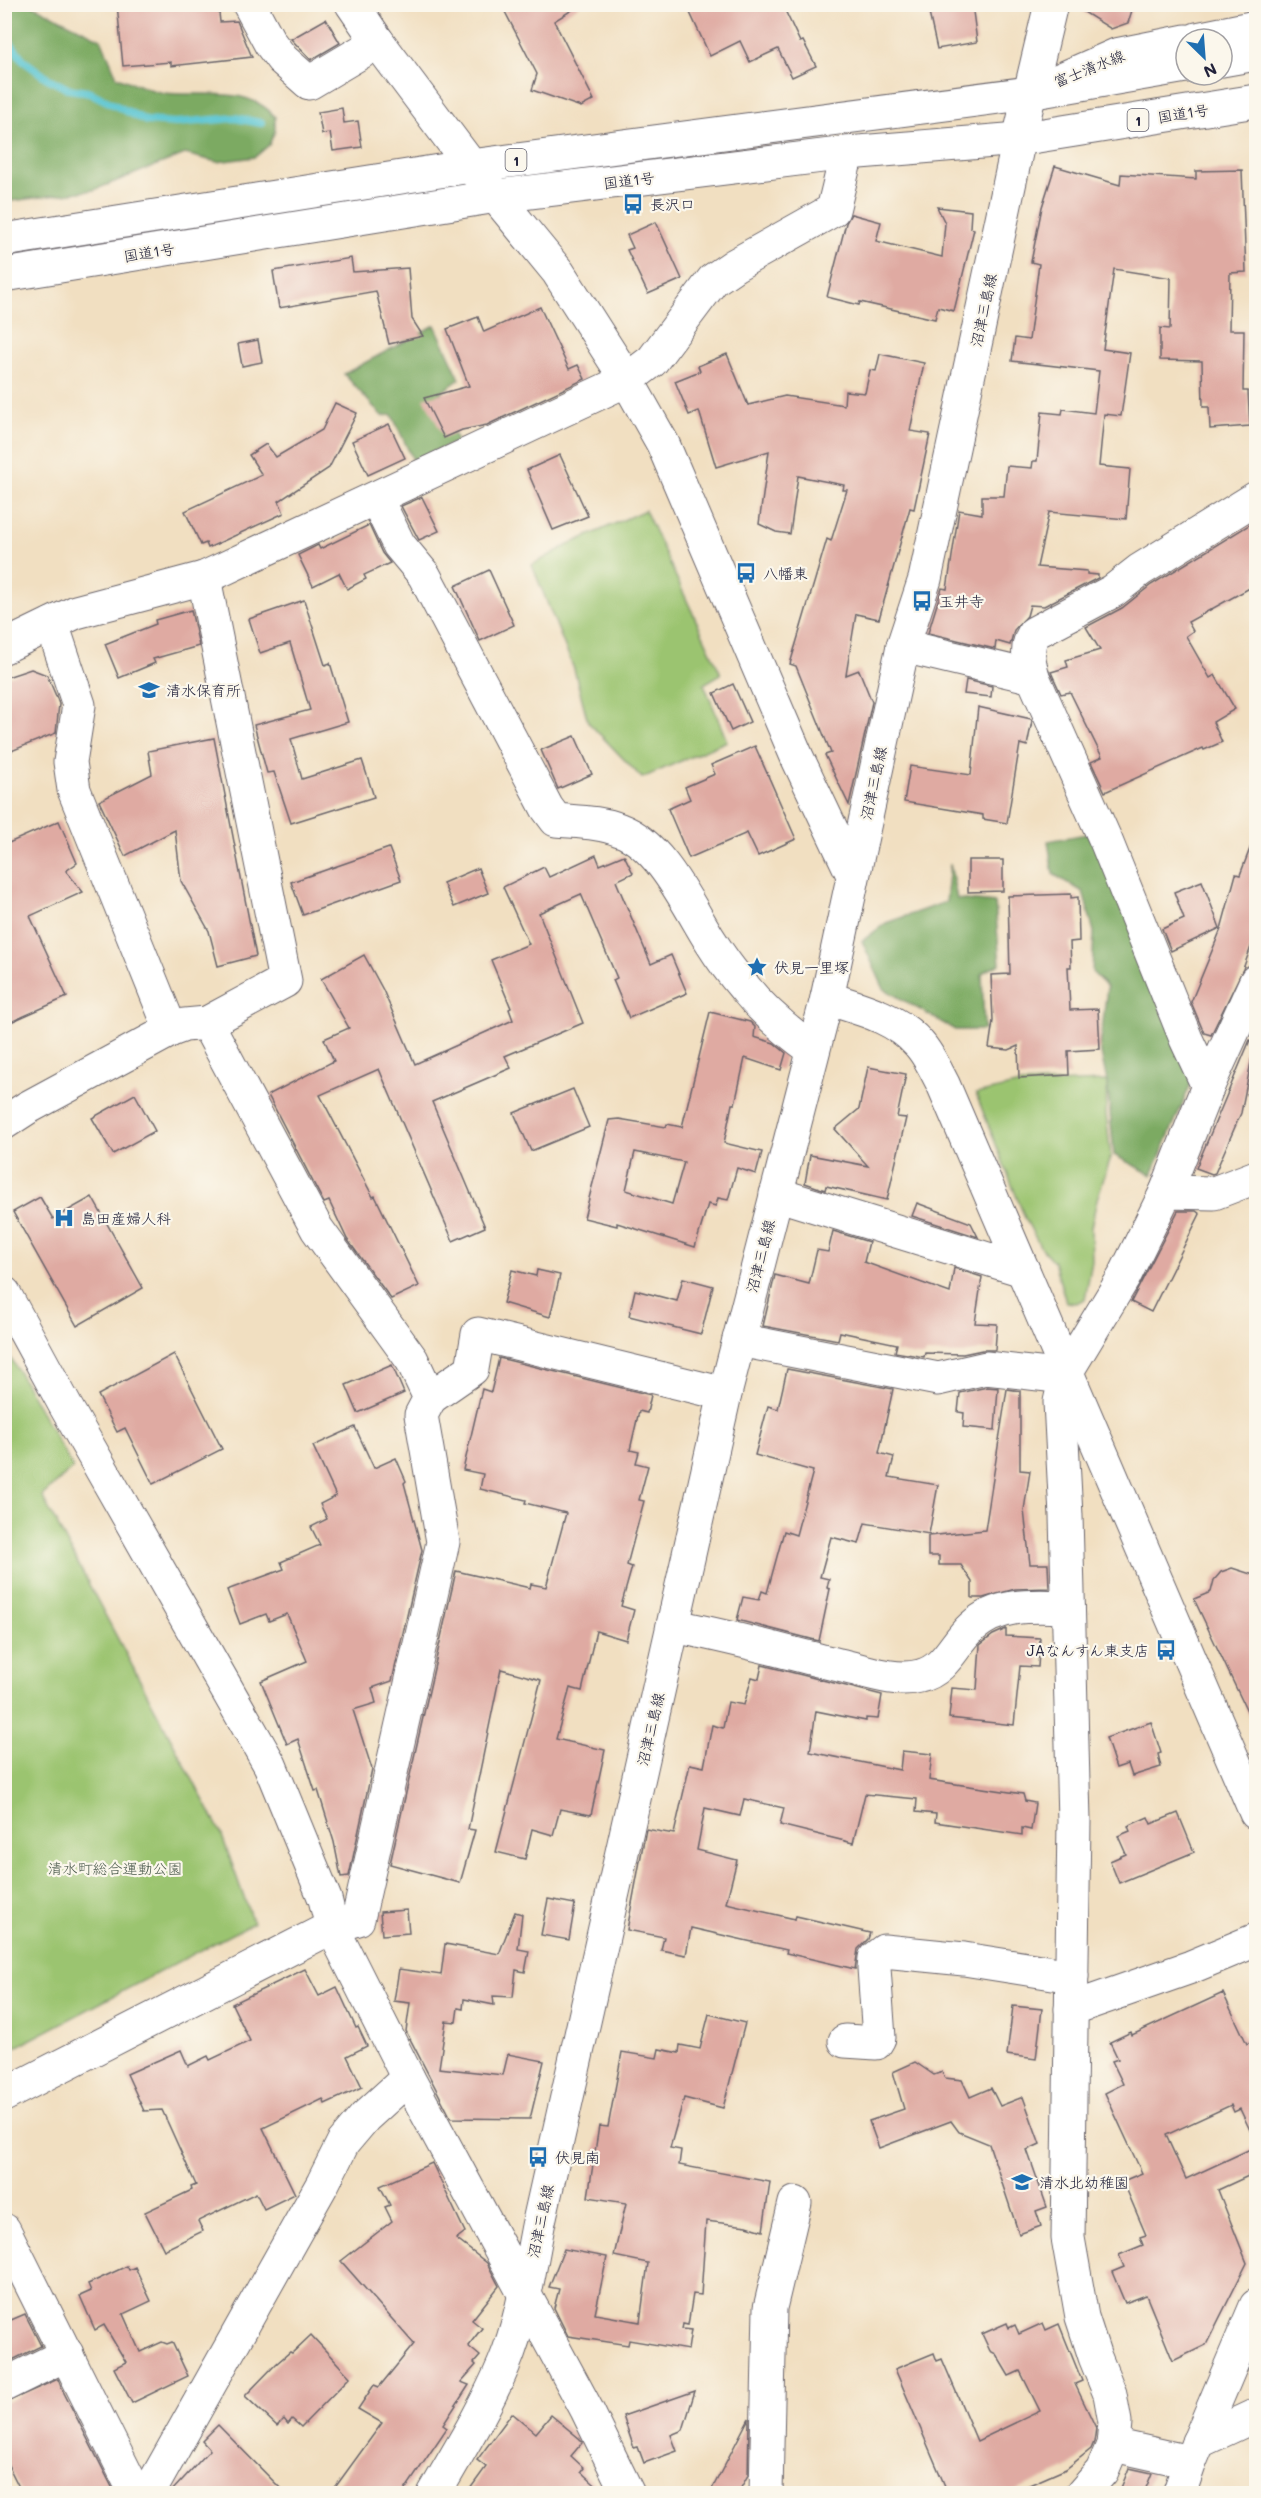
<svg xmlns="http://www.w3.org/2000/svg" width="1261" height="2498" viewBox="0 0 1261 2498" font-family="Mali,'Klee One',sans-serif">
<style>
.green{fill:#9bc470;stroke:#5e7356;stroke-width:1.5}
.forest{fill:#7caa62;stroke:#4f664e;stroke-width:1.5}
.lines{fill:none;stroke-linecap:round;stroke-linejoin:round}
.stream{stroke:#58c5d1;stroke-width:8}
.building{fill:#dfaaa2;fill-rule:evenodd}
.minor-casing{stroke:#6a646a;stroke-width:35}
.major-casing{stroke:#6a646a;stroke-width:35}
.highway-casing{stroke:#6a646a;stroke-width:35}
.minor{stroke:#fff;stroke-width:33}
.major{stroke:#fff;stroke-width:33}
.highway{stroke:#fff;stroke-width:33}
.labels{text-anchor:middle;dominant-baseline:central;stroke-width:4.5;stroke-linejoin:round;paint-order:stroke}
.shield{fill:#fbf7ec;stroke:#636270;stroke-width:1.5}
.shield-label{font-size:14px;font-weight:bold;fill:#22223b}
.street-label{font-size:15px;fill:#22223b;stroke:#fbf7ec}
.poi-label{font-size:15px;fill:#22223b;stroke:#fbf7ec;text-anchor:start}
.park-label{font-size:15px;fill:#4c5b4e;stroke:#fbf7ec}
</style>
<rect width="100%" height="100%" fill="#fbf7ec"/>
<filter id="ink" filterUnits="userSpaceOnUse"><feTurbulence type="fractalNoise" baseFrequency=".0167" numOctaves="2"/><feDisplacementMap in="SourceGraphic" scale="12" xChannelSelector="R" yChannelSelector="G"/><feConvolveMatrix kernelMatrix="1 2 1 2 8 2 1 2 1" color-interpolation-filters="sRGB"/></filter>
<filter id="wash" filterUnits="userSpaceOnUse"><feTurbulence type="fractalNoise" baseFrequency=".008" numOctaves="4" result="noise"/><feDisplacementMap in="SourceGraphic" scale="24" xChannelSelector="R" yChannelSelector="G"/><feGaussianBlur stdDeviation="1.35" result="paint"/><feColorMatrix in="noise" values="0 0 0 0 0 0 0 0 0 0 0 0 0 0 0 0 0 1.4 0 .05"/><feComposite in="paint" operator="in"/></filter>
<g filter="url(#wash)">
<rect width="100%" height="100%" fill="#f1dfc1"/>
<g class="green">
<polygon points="645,510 721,674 704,684 727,741 642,778 588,722 574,669 532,565 568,545"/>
<polygon points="1107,1081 1106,1114 1111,1157 1097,1199 1091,1227 1092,1261 1085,1299 1076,1303 1066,1302 1054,1262 1041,1248 1025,1218 976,1094 1020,1084"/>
<polygon points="4,1346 73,1468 42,1496 221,1833 253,1923 5,2053"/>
</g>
<g class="forest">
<path d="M5,4l27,1 69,34 16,38c15,5 32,14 48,16 37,4 84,-8 110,24v14l-6,14 -14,12 -38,5 -32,-8 -91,36 -89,12z"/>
<polygon points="435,325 460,379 439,394 457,442 413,460 392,415 382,416 344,374"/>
<polygon points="1102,831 1193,1079 1152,1175 1114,1155 1107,1081 1100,1049 1107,987 1092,972 1094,932 1083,892 1053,874 1048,841"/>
<polygon points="950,864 957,899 995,903 1000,964 982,973 984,1030 955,1030 884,989 862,941 886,923 946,902"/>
</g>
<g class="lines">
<polyline class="stream" points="4,35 24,61 47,78 68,89 89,92 146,121 176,123 235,118 261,123"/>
</g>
<g id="blocks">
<g class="building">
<polygon points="117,4 218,4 220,22 237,21 252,57 171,66 171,62 123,66"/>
<polygon points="501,4 582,4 554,21 594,100 581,107 532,90 537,74"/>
<polygon points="686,4 782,4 800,42 803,41 816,66 792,77 778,49 750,62 740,41 710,56"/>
<polygon points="927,4 972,4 977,42 937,49"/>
<polygon points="1071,4 1134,4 1128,23 1111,29"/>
<polygon points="326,19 340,43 311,60 291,39"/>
<polygon points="342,108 344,123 358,121 362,147 333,151 330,133 322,134 318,112"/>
<polygon points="1055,166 1120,185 1121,174 1196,179 1196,171 1242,170 1246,272 1230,273 1229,330 1244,330 1243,391 1248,391 1250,426 1210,429 1209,407 1203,407 1202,361 1160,360 1160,328 1170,329 1171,278 1114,269 1103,349 1130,353 1121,416 1104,414 1099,466 1130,469 1126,519 1049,512 1037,567 1087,571 1087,574 1098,575 1098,578 1044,606 1030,605 1027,616 1014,630 1010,645 996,641 995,649 928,633 942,588 947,589 959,510 982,514 982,496 1004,496 1007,466 1032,468 1033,461 1037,461 1042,412 1062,414 1063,409 1094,413 1099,371 1012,361 1015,338 1029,340 1039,264 1031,262 1042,207"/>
<polygon points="937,207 971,211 970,228 974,229 954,311 938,307 935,319 860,302 859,305 827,297 846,223 851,214 881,222 876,241 942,257 945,223"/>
<polygon points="656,222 682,279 648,294 627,250 633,248 627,235"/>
<polygon points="351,258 353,272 408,268 412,319 423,336 389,344 376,291 279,308 273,271"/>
<polygon points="540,307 569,369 578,365 585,379 487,425 462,430 444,438 424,398 469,386 447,329 478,317 484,332"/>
<polygon points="258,340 262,362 242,366 238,344"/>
<polygon points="727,354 748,405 785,396 844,405 845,391 865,393 870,370 876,371 880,354 924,363 910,431 930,434 914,509 910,508 879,619 856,614 846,675 859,670 872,702 849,805 825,755 831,753 796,666 790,664 827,539 831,541 847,490 843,490 844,485 798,476 790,534 776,532 759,524 769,451 716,467 699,411 689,415 675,381 700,371 698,366"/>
<polygon points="335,403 357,413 329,468 279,501 284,513 208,548 206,543 201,545 185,511 262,475 249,455 266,444 276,457 322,430"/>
<polygon points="389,424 405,458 368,475 352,441"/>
<polygon points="560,455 588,516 553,530 527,470"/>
<polygon points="422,497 439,531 419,540 401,506"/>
<polygon points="1257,520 1257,584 1188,622 1193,631 1186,636 1210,678 1215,675 1235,709 1213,722 1222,742 1204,750 1203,748 1105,792 1091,762 1102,757 1070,692 1061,694 1051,672 1068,667 1066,660 1100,650 1086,627 1122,608 1151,585"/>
<polygon points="369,525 382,553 390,563 364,575 366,579 347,589 339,573 313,586 298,555 318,545 320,549"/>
<polygon points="489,570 514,625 480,641 455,586"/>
<polygon points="304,600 325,665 330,663 348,722 291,739 302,779 362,760 374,797 291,823 274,772 267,773 254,725 310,710 290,643 260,653 249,619"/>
<polygon points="191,610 199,646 153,659 155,663 119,678 105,644 156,624 155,620"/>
<polygon points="31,669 47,675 56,696 59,704 56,733 4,754 4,678"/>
<polygon points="966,680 992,686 991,697 964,694"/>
<polygon points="733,684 750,722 731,731 714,693"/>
<polygon points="978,707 1031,719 1032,721 1027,746 1020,744 1007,823 983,819 983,815 904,802 910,766 971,775"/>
<polygon points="575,736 592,774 558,789 541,750"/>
<polygon points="214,738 256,956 218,966 209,931 181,881 175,830 125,856 99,801 152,774 148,751"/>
<polygon points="755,746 796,839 758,856 747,833 689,858 668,809 690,799 685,787 715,774 711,765"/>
<polygon points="59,821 77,863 66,871 83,892 30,916 67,997 4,1025 4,845"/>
<polygon points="1254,838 1257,839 1257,930 1243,969 1211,1035 1204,1033 1191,1002 1221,929 1236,874 1240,875"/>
<polygon points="389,848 401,880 303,915 291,882"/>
<polygon points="596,855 600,865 624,855 633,873 616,881 651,964 671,955 687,993 629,1018 613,980 617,978 581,894 539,913 583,1023 505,1056 511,1068 432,1102 485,1227 453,1241 379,1069 320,1095 373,1197 375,1196 419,1286 391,1299 347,1239 329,1201 324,1203 268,1095 334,1061 324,1039 349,1028 321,979 364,955 383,990 415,1064 513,1020 509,1009 511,1008 491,960 529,944 503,887 544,867 549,877"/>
<polygon points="968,860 1003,860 1003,891 968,892"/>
<polygon points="478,868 488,893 454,907 443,883"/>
<polygon points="1202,881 1220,928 1171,951 1162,929 1184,919 1174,892"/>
<polygon points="1071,894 1071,898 1078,897 1079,941 1070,942 1071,967 1068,967 1070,1010 1098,1009 1100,1049 1068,1051 1069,1075 1019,1078 1018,1046 1009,1050 989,1048 993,1021 991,975 1010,974 1008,896"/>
<path d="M710,1012l40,10 5,5 -1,10 20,6 12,10 -5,17 -36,-12 -10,46h-3l-8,39 38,9 -6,22 -19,-6 -9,32 -10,-2 -2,8 -8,-2 -13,43 -78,-24v3l-33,-8 25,-98 10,-1 47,8 1,-3 15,3zM635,1152l49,10 -12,42 -46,-14z"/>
<polygon points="1250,1040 1255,1042 1241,1113 1215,1173 1212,1174 1196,1168"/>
<polygon points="868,1067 906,1074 897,1117 906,1118 887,1200 826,1186 825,1190 805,1183 810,1155 868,1166 835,1129 859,1109"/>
<polygon points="573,1089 589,1127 531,1151 514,1113"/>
<polygon points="135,1094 155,1131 113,1154 92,1118"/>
<polygon points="40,1197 53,1219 92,1197 143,1288 77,1326 13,1212"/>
<polygon points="917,1203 971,1223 978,1237 912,1216"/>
<polygon points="1178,1211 1196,1211 1200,1214 1151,1312 1131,1302"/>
<polygon points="833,1231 869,1242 864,1262 950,1293 954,1268 982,1277 975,1323 997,1324 995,1350 982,1350 963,1354 925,1353 924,1357 895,1352 897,1344 840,1332 838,1340 763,1326 775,1275 809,1284 817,1250 828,1252"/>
<polygon points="512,1270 536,1276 537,1270 560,1275 550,1317 503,1303"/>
<polygon points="683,1278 713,1286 701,1334 629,1316 635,1290 677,1301"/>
<polygon points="174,1354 222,1449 153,1484 125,1428 117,1432 98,1395"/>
<polygon points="499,1358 651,1395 647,1413 639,1411 630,1450 639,1452 636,1463 648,1466 639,1500 644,1501 627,1565 632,1567 621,1606 634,1610 626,1640 596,1631 582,1691 570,1688 556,1739 605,1750 591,1815 560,1809 553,1835 532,1829 525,1859 496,1852 541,1680 501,1669 468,1829 475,1830 460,1883 390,1864 456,1571 530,1588 531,1584 546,1587 566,1513 525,1503 526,1500 480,1489 483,1474 463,1470 482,1389 491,1392"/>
<polygon points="392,1365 404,1393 358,1413 346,1385"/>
<polygon points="787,1369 893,1389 879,1453 894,1457 889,1477 938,1485 929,1534 865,1523 859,1544 831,1537 820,1577 829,1579 827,1588 830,1589 819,1641 737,1620 743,1597 759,1600 762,1591 767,1593 784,1531 796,1535 813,1471 755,1455 768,1406 778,1409"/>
<polygon points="987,1387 998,1388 995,1430 963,1427 964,1413 958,1412 960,1393"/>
<polygon points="1007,1389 1020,1391 1020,1470 1030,1471 1024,1510 1030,1564 1048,1564 1049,1588 1015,1589 983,1598 972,1598 972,1582 961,1565 939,1565 939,1556 928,1556 928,1536 985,1530"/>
<polygon points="355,1427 374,1468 396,1458 406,1481 404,1483 422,1550 392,1681 372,1688 376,1703 353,1710 372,1769 349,1876 341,1877 334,1842 318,1790 315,1791 298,1739 287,1744 261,1681 307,1661 287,1614 269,1621 266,1614 240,1624 227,1590 284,1569 281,1562 320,1545 311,1527 327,1519 320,1504 336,1496 313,1446"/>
<polygon points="1232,1568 1257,1576 1257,1732 1194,1599 1211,1592 1214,1580 1221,1572"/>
<polygon points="1006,1629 1006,1636 1040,1638 1038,1667 1020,1666 1014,1725 949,1718 952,1688 977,1690 980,1645 993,1635"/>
<polygon points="762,1665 882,1695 878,1719 866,1718 866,1721 816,1711 810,1752 900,1770 902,1751 932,1754 929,1780 1023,1794 1025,1801 1035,1803 1031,1830 1022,1828 1022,1835 935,1822 936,1814 916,1812 917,1799 865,1794 853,1843 780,1825 784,1808 744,1799 740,1816 705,1808 697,1850 737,1860 726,1903 795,1919 796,1916 870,1933 868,1939 858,1949 855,1969 786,1953 787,1950 691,1928 686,1955 661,1950 664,1937 627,1930 646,1829 674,1834 690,1764 704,1767 712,1725 723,1728 728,1702 744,1705 752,1677 759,1679"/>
<polygon points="1151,1722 1161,1753 1158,1754 1161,1767 1132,1776 1128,1764 1116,1768 1106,1738"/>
<polygon points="1178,1813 1194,1852 1119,1883 1110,1861 1126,1854 1118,1836 1130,1831 1128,1826 1148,1817 1151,1824"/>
<polygon points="548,1899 575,1904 569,1940 541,1935"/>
<polygon points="407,1910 409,1933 382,1935 380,1912"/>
<polygon points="515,1912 522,1914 518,1949 529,1951 525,1972 516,1970 513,1997 493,1996 494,2005 464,1999 463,2009 458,2008 456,2022 446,2021 439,2068 503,2075 508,2054 544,2061 530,2119 451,2118 406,2031 410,2003 394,2001 399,1969 441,1975 445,1944 499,1954"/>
<polygon points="305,1969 319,1996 337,1987 356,2028 358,2027 367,2046 347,2056 362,2087 325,2104 323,2099 263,2128 295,2194 264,2209 256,2193 198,2221 203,2231 164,2250 145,2212 192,2190 191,2187 196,2185 162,2110 144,2111 127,2074 181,2050 188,2066 208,2056 210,2060 250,2041 232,2004"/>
<polygon points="1223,1993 1247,2044 1250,2042 1257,2056 1257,2145 1240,2109 1234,2112 1231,2105 1166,2135 1186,2179 1257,2146 1257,2172 1218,2190 1247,2263 1206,2345 1173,2361 1146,2295 1125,2303 1112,2272 1124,2267 1119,2255 1143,2245 1140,2237 1146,2235 1123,2181 1142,2173 1105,2093 1123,2084 1112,2061 1118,2059 1110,2042 1131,2032 1132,2035"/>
<polygon points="1013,2006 1042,2009 1036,2059 1007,2055"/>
<polygon points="709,2014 745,2023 723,2108 684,2098 670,2148 681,2150 679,2165 770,2182 763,2231 747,2226 706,2221 701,2295 693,2294 688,2325 683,2324 682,2329 691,2330 688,2350 629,2340 628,2345 568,2336 554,2308 559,2289 549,2287 564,2249 607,2257 595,2314 640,2322 648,2263 614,2256 626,2203 588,2197 599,2126 608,2127 622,2052 657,2058 659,2049 679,2053 680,2045 700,2049"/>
<polygon points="915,2062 934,2075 942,2072 945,2078 962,2080 970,2097 991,2088 1000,2106 1023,2097 1040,2144 1027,2150 1047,2207 1036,2211 1041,2226 1019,2234 989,2144 959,2132 951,2121 879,2148 869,2121 904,2109 893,2072"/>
<polygon points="432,2163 465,2232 456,2239 487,2263 499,2286 472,2320 482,2328 468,2346 480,2356 474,2363 476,2365 461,2382 469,2385 443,2425 447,2428 403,2493 331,2493 382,2423 358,2409 374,2385 379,2387 414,2344 341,2261 392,2221 385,2207 390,2205 380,2186"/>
<polygon points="127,2266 129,2270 135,2267 151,2301 123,2314 140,2352 162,2342 167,2344 172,2342 188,2376 132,2403 114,2368 126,2362 104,2325 95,2330 80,2296 91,2291 88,2284"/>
<polygon points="25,2314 41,2346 4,2364 4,2323"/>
<polygon points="1007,2323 1009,2328 1015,2325 1019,2334 1043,2323 1046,2330 1059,2324 1082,2381 1075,2384 1096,2428 1094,2442 1091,2449 1066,2469 1011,2493 948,2493 895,2369 934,2353 937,2361 942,2359 977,2441 1040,2411 1020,2371 1009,2376 996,2354 990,2351 982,2334"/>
<polygon points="311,2335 350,2377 301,2427 292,2419 288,2424 284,2419 277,2426 245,2396 276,2364 290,2352 292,2353"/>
<polygon points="58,2379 61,2387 115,2493 22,2493 4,2457 4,2403"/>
<polygon points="695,2391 683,2430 671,2435 677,2451 644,2463 638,2447 634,2448 623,2416"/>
<polygon points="512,2413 536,2433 551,2415 580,2439 582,2443 571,2456 584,2468 581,2472 604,2493 467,2493 486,2467 477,2460"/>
<polygon points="749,2418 748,2475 738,2493 710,2493"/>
<polygon points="218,2425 285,2493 170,2493 210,2450 202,2441"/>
<polygon points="1129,2468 1152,2473 1144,2493 1119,2493"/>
</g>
</g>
</g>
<g filter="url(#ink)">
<use href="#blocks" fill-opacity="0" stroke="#6a646a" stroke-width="1.5"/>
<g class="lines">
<g class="minor-casing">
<g id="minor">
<polyline points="249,4 270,43 282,59 309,83 378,42"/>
<polyline points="352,4 378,42 471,166 558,272 627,380 663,444 797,757 853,875"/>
<path d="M376,498l23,47 25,30 123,233 9,12c21,2 45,2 64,10 42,15 69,78 91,112 10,16 21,31 33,45 19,24 43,44 68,62"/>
<polyline points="52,624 79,705 70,762 74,790 171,1030"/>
<polyline points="903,646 1033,677"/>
<polyline points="4,647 76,612 204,578 627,380 652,361 713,280 735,265 833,210 847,153"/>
<path d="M827,998c31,10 69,19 92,46 10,11 17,27 24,40l313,729"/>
<path d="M1208,1086l-22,-47 -80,-198 -73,-164c-4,-16 -8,-29 1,-44l79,-42 27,-21 116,-72"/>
<polyline points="4,1123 27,1108 171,1030 185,1025 207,1023 285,981 204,578"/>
<polyline points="1166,1192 1214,1193 1256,1177"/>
<polyline points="776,1194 1023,1270"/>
<polyline points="4,1293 66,1407 270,1765 325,1899 332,1927 408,2078 587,2410 628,2494"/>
<polyline points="739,1340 938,1379 986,1368 1065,1377"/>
<polyline points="430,1398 472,1369 478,1334 725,1394"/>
<path d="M673,1626c56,10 111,26 166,39 24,5 56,18 81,11 26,-6 34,-33 52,-49 28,-25 63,-21 96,-20"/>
<polyline points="1071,2009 1191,1967 1256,1940"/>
<polyline points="845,2041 876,2043 879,2038 874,1968 875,1958 884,1951 964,1959 1072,1976"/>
<polyline points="4,2095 332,1927 358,1919 443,1542 421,1415 430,1398 412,1360 317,1229 207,1023"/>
<polyline points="4,2230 136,2494"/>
<polyline points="4,2385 67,2354"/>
<polyline points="1198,2442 1256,2415"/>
<polyline points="1113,2445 1190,2462"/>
<polyline points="148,2494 323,2183 343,2143 365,2117 408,2078"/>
<polyline points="766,2494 770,2308 795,2203"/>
<polyline points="1082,2494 1102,2471 1113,2445 1115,2422 1110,2394 1095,2357 1082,2317 1068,2238 1074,1821 1066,1516 1060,1402 1067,1371 1124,1277 1166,1192 1208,1086 1256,981"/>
<polyline points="1179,2494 1190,2462 1256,2306"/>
</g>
</g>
<g class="major-casing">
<g id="major">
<polyline points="1197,39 1256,27"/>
<polyline points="1050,84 1116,55 1186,41"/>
<path d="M434,2494c25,-43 51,-85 70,-130 18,-43 25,-92 34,-138l187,-832 102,-396 76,-352 22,-67 94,-440 32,-135"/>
</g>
</g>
<g class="highway-casing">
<g id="highway">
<polyline points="1222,60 1256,54"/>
<polyline points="4,240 471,166 1029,93 1186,66"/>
<polyline points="4,275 497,196 847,153 1019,139 1256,101"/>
</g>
</g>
<use href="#minor" class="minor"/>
<use href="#major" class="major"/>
<use href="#highway" class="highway"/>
</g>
</g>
<defs>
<g id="bus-bare" transform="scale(1.62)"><path d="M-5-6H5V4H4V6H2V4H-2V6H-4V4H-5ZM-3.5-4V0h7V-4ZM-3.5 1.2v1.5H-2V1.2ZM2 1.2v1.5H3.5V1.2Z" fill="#1f6fb2" stroke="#fbf7ec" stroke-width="2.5" paint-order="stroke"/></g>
<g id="school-bare" transform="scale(1.62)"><path d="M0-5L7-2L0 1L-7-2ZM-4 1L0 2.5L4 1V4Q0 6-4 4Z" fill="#1f6fb2" stroke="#fbf7ec" stroke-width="2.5" paint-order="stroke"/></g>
<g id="sight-bare" transform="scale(1.62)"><path d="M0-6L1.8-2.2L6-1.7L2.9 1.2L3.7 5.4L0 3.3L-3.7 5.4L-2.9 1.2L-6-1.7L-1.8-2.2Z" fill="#1f6fb2" stroke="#fbf7ec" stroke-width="2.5" paint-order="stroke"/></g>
<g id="hospital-bare" transform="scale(1.62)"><path d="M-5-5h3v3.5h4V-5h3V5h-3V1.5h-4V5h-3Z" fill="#1f6fb2" stroke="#fbf7ec" stroke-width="2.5" paint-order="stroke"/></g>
</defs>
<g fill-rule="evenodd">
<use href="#bus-bare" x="633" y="204"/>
<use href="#bus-bare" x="746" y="573"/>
<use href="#bus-bare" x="922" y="601"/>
<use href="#school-bare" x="149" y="690"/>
<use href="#sight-bare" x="757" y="967"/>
<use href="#hospital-bare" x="64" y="1218"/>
<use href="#bus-bare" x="1166" y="1650"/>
<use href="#bus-bare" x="538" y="2157"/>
<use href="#school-bare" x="1022" y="2182"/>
</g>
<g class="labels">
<g class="shield">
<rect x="1127.5" y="109" width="21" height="22" rx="4.5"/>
<rect x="505.5" y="149" width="21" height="22" rx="4.5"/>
</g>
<g class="shield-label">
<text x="1138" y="120">1</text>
<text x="516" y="160">1</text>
</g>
<g class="street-label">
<text transform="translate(1089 68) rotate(-22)">富士清水線</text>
<text transform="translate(1183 113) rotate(-9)">国道1号</text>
<text transform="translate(629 180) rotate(-7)">国道1号</text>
<text transform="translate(149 252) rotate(-9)">国道1号</text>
<text transform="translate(983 310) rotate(-78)">沼津三島線</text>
<text transform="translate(873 783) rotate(-78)">沼津三島線</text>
<text transform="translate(760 1256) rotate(-76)">沼津三島線</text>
<text transform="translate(650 1729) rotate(-77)">沼津三島線</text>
<text transform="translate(540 2221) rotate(-78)">沼津三島線</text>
</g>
<g class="poi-label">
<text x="650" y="204">長沢口</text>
<text x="763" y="573">八幡東</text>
<text x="939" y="601">玉井寺</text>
<text x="166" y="690">清水保育所</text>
<text x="774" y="967">伏見一里塚</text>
<text x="81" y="1218">島田産婦人科</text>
<text x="1149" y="1650" text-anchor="end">JAなんすん東支店</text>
<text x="555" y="2157">伏見南</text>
<text x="1039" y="2182">清水北幼稚園</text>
</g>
<g class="park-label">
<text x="115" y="1868">清水町総合運動公園</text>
</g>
</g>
<rect width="1261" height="2498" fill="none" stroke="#fbf7ec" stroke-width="24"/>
<g transform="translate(1204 57) rotate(155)"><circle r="28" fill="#fbf7ec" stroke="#a4a2a5" stroke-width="1.5"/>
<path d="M0-4.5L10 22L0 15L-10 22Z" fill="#1f6fb2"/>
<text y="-9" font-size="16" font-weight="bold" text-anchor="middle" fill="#22223b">N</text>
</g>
</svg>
